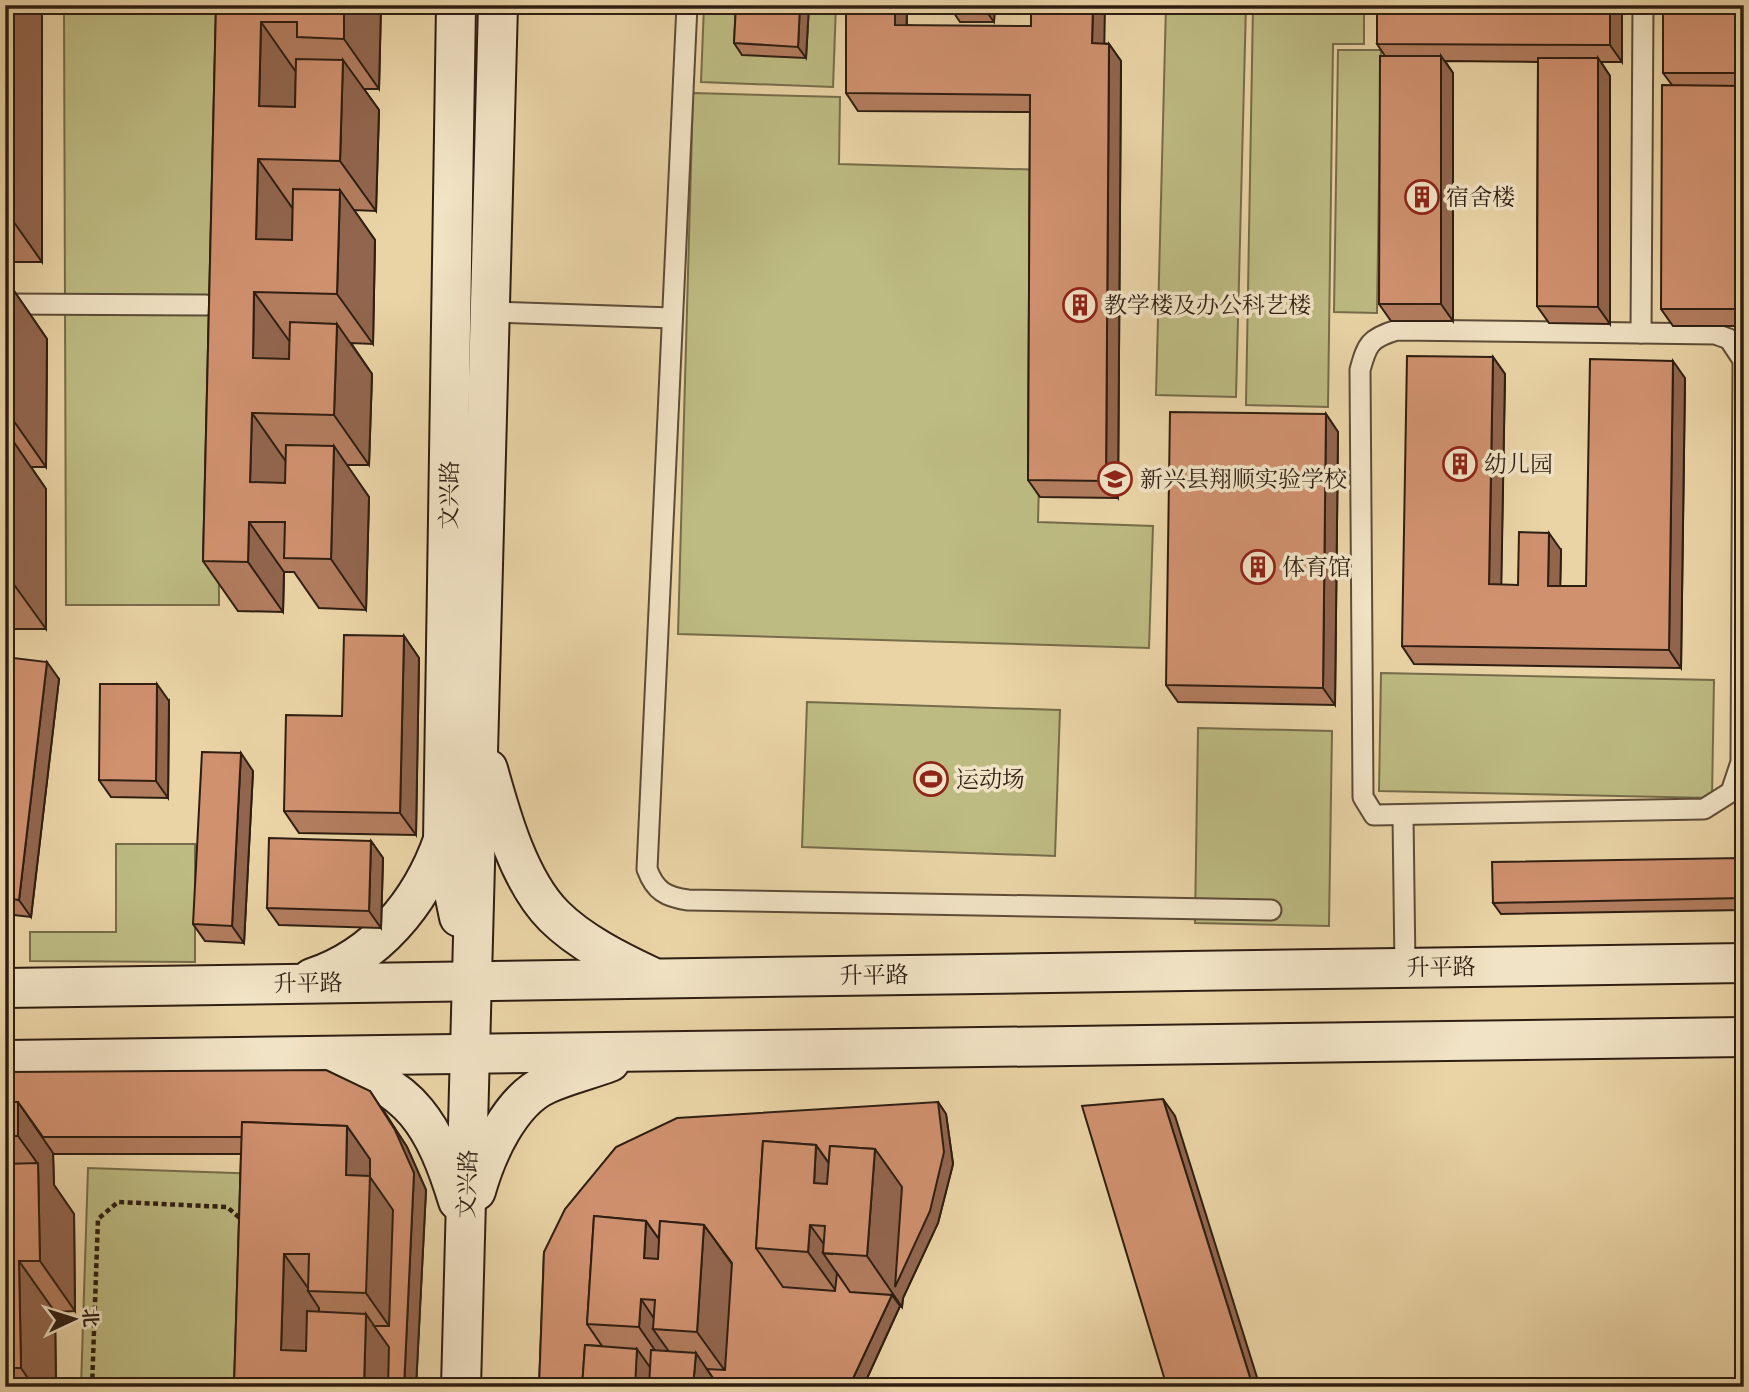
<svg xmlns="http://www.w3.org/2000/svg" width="1749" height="1392" viewBox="0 0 1749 1392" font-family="'Libre Caslon Text','Noto Serif SC',serif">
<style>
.green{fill:#bdbb82;stroke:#766c4a;stroke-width:2}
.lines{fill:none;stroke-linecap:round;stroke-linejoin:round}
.lane-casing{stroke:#5d4c37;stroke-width:23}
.secondary-casing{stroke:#2e1e12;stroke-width:42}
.path{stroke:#2e1e12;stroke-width:4.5;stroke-dasharray:5 3.5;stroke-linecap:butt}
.lane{stroke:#f1e3c5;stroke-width:19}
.secondary{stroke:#f1e3c5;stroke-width:38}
.wall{fill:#b37d5f;stroke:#2e1e12;stroke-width:2}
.shaded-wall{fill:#92664e;stroke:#2e1e12;stroke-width:2}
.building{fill:#d0916f;stroke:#2e1e12;stroke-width:2}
.labels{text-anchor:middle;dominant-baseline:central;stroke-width:7;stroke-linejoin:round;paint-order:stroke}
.poi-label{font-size:23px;fill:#2e1e12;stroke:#f1e3c5;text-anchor:start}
.street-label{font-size:23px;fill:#2e1e12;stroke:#f1e3c5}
</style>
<rect width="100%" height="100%" fill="#ead4a6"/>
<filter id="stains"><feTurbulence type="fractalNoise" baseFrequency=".00286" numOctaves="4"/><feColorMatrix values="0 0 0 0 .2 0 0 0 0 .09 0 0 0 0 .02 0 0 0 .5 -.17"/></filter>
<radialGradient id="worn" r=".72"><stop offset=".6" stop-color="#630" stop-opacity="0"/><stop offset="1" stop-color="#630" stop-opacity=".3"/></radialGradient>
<g class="green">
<polygon points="64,5 217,5 219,605 66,605"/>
<polygon points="704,5 836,5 833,87 701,82"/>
<polygon points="1166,5 1246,5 1236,397 1156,395"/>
<polygon points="1253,5 1364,5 1364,44 1333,44 1328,407 1246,405"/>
<polygon points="1338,50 1381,50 1377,313 1334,312"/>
<polygon points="693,93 840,97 839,164 1047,170 1038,522 1153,526 1149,648 678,634"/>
<polygon points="1381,673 1714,680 1712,798 1379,791"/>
<polygon points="807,702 1060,710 1055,856 802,847"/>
<polygon points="1198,728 1332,731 1329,926 1195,923"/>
<polygon points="116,844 195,844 195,962 30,961 30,932 116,932"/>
<polygon points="88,1168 262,1174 256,1387 81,1387"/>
</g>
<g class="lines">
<g class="lane-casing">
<g id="lane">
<path d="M687,5l-40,864c8,22 19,28 41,31l583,10"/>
<polyline points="5,304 206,305"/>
<polyline points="491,312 672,318"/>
<path d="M1397,330l318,4 14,5 14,21 -2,402 -10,30 -27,17 -330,6 -11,-18 -3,-427c7,-26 10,-32 37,-40z"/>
<polyline points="1641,333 1643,5"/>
<polyline points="1403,815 1405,968"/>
</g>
</g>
<g class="secondary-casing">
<g id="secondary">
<polyline points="456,5 443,840 459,917"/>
<path d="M488,769c13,47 31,112 66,147 26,26 64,45 96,60"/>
<path d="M312,978c64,-21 109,-75 131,-138"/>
<polyline points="5,988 1744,963"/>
<polyline points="5,1060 1744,1037"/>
<path d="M331,1066c80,15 105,63 127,135"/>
<path d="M476,1191c10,-36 34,-91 71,-107 20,-9 42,-14 63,-22"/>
<polyline points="461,1387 498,5"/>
</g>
</g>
<polyline class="path" points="92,1387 98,1219 118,1202 227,1207 241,1219"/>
<use href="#lane" class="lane"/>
<use href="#secondary" class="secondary"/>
</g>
<g class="wall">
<rect x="5" y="5" width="37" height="257"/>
<polygon points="216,5 381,5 379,89 364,89 379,110 376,211 354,210 375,240 373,344 351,343 372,374 369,465 346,465 369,497 366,610 319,608 294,572 284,572 283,612 238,611 203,561"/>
<polygon points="736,5 809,5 806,58 742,55 734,43"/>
<polygon points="907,5 907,25 1109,44 1121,61 1118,498 1040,497 1028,480 1030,112 858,111 846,93"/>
<polygon points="995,5 994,22 960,22 952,10"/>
<polygon points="1622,5 1622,62 1601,62 1610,76 1610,324 1549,323 1537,306 1538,62 1445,61 1453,73 1453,321 1391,321 1379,304 1385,56 1377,44"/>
<polygon points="1744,5 1744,326 1673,326 1661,309 1672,85 1663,73"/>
<polygon points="5,288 12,288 47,339 46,467 31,467 46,489 46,629 5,629"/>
<polygon points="1493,357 1505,374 1501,585 1518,585 1561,550 1560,586 1586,586 1685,378 1681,668 1414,664 1402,646"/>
<polygon points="1326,414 1338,432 1335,705 1178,702 1166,685"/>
<polygon points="404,636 419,658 416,835 299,833 284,811 342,716"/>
<polygon points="5,657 59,679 31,917 5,914"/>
<polygon points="169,701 168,798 111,797 99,780"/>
<polygon points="253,771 244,943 205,941 193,924"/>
<polygon points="371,841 383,858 381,928 279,925 267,908"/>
<polygon points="1742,858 1744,860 1744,910 1501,914 1493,903"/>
<polygon points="5,1072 382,1108 407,1147 426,1190 416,1387 234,1387 241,1154 53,1154 54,1185 74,1214 75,1311 55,1312 56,1387 5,1387"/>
<polygon points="938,1102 946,1114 953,1164 938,1223 903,1298 902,1307 900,1306 863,1387 539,1387 544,1252"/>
</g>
<g class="shaded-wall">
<polygon points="7,5 42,5 42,262 6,211"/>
<polygon points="344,5 381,5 379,89 344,39"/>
<polygon points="800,5 809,5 806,58 798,47"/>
<polygon points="895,5 907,5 906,42 895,25"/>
<polygon points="986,5 995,5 994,22 986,11"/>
<polygon points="1093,5 1105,5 1104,60 1092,43"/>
<polygon points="1610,5 1622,5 1622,62 1610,45"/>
<polygon points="261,22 296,72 294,157 259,106"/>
<polygon points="1109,44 1121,61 1118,498 1106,481"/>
<polygon points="1441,56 1453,73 1453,321 1441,304"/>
<polygon points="1598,58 1610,76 1610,324 1598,307"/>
<polygon points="343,60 379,110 376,211 340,161"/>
<polygon points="258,159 293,209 291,289 256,239"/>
<polygon points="340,190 375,240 373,344 337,294"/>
<polygon points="12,288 47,339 46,467 11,417"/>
<polygon points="254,292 290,342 288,408 253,358"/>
<polygon points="337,324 372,374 369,465 334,415"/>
<polygon points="1493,357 1505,374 1501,602 1489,584"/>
<polygon points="1673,361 1685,378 1681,668 1669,650"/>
<polygon points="252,413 287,463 285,523 250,482"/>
<polygon points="1326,414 1338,432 1335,705 1323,688"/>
<polygon points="11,438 46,489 46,629 10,579"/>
<polygon points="334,446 369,497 366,610 331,559"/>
<polygon points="249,522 284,572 283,612 248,562"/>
<polygon points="1549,533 1561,550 1560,603 1548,586"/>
<polygon points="404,636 419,658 416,835 400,813"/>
<polygon points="47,662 59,679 31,917 19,900"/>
<polygon points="157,684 169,701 168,798 156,781"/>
<polygon points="241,753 253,771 244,943 232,926"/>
<polygon points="371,841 383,858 381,928 369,911"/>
<polygon points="370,1091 407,1147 426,1190 416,1387 404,1387 414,1173"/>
<polygon points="1163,1099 1175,1116 1260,1387 1253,1387"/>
<polygon points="18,1102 53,1153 54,1185 74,1214 75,1311 40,1261 38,1164 18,1136"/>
<polygon points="938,1102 946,1114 953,1164 938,1223 903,1298 902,1307 867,1256 875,1149"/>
<polygon points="347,1126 382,1176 405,1227 401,1343 366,1293 346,1175"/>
<polygon points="816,1145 851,1195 814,1183"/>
<polygon points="646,1221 682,1271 644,1258"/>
<polygon points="704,1225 740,1275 733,1382 697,1332"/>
<polygon points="810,1225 831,1254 823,1253 845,1285 844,1302 808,1252"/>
<polygon points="284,1254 310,1291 308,1291 319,1308 317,1387 281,1350"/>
<polygon points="19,1261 55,1312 56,1387 34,1387 21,1368"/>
<polygon points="892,1295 900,1306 863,1387 849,1387"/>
<polygon points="641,1299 661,1329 653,1329 675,1360 674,1378 639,1327"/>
<polygon points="366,1314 401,1364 400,1387 364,1387"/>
<polygon points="637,1349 664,1387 634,1387"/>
<polygon points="696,1353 719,1387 693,1387"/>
<polygon points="6,1368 19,1387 6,1387"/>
</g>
<g class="building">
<polygon points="5,5 7,5 6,211 5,211"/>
<polygon points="216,5 344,5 344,39 297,37 297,22 261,22 259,106 295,107 296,59 343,60 340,161 258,159 256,239 292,240 293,189 340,190 337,294 254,292 253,358 289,359 290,322 337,324 334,415 252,413 250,482 285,483 286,445 334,446 331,559 284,558 285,522 249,522 248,562 203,561"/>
<polygon points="736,5 800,5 798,47 734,43"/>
<polygon points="846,5 895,5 895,25 1031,26 1031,5 1093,5 1092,43 1109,44 1106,481 1028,480 1030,95 846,93"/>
<polygon points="952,5 986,5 986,11 952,10"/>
<polygon points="1377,5 1610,5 1610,45 1377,44"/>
<rect x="1663" y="5" width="81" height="68"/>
<polygon points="1380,56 1441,56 1441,304 1379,304"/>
<polygon points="1538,58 1598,58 1598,307 1537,306"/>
<polygon points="1662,85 1744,86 1744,309 1661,309"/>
<polygon points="5,288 12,288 11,417 5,417"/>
<polygon points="1407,356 1493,357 1489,584 1518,585 1519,532 1549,533 1548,586 1586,586 1590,359 1673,361 1669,650 1402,646"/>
<polygon points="1170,412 1326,414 1323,688 1166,685"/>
<polygon points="5,438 11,438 10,579 5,579"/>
<polygon points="344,635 404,636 400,813 284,811 286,715 342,716"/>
<polygon points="5,657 47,662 19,900 5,898"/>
<polygon points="100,684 157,684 156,781 99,780"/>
<polygon points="202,752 241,753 232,926 193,924"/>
<polygon points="269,838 371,841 369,911 267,908"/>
<polygon points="1742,858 1743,898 1493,903 1492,862"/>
<polygon points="326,1070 370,1091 395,1130 414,1173 404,1387 388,1387 389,1347 374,1326 389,1326 393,1210 370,1177 370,1159 347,1126 242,1122 242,1137 43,1137 18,1102 5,1102 5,1072"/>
<polygon points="1163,1099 1253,1387 1167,1387 1082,1106"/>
<rect x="5" y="1102" width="13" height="34"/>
<polygon points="938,1102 944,1152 930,1211 895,1287 902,1187 875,1149 830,1146 829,1163 816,1145 763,1141 756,1248 783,1287 835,1291 837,1273 850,1292 892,1295 849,1387 719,1387 707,1369 725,1370 732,1263 704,1225 660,1221 659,1239 646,1221 594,1216 587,1324 602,1346 585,1345 582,1387 539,1387 544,1252 565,1209 616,1147 677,1118"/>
<polygon points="242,1122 347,1126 346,1175 370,1176 366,1293 308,1291 309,1254 284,1254 281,1350 306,1351 307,1311 366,1314 364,1387 234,1387"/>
<polygon points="763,1141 816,1145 814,1183 827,1184 830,1146 875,1149 867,1256 823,1253 825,1226 810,1225 808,1252 756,1248"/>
<polygon points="38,1163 40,1261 19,1261 21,1368 6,1368 5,1387 5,1164"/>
<polygon points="594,1216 646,1221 644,1258 658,1259 660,1221 704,1225 697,1332 653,1329 655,1300 641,1299 639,1327 587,1324"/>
<polygon points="585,1345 637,1349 635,1387 582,1387"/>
<polygon points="651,1350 696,1353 693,1387 649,1387"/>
</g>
<defs>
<g id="building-ring" transform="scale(1.75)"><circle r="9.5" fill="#f1e3c5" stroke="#8f2418" stroke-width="1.5"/><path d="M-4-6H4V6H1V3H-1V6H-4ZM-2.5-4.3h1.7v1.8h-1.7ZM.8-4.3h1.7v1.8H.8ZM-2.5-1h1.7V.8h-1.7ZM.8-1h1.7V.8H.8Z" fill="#8f2418"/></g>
<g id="school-ring" transform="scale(1.75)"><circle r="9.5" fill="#f1e3c5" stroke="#8f2418" stroke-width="1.5"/><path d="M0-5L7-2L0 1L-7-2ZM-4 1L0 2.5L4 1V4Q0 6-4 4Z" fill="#8f2418"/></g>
<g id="stadium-ring" transform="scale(1.75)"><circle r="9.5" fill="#f1e3c5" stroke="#8f2418" stroke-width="1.5"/><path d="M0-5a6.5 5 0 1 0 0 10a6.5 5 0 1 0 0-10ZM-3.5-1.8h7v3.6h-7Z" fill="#8f2418"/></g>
</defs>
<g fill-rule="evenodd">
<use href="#building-ring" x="1422" y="197"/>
<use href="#building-ring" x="1080" y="305"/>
<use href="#building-ring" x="1460" y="464"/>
<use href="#school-ring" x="1115" y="479"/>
<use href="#building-ring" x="1258" y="567"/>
<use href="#stadium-ring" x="931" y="779"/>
</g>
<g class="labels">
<g class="poi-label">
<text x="1446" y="197">宿舍楼</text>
<text x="1104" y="305">教学楼及办公科艺楼</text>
<text x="1484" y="464">幼儿园</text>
<text x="1140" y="479">新兴县翔顺实验学校</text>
<text x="1282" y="567">体育馆</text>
<text x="956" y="779">运动场</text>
</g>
<g class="street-label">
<text transform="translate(449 495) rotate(-89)">文兴路</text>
<text transform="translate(1441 967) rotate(-1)">升平路</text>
<text transform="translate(874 975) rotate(-1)">升平路</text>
<text transform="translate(308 983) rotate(-1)">升平路</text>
<text transform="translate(467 1184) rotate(-88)">文兴路</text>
</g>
</g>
<rect width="1749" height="1392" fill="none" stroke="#ead4a6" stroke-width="28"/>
<rect x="7" y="7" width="1735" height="1378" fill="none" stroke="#2e1e12" stroke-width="3.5"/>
<rect x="14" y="14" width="1721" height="1364" fill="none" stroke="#2e1e12" stroke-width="2"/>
<g transform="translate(74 1319) rotate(86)" stroke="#f1e3c5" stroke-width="5" paint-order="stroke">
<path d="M0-5L12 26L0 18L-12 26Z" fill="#2e1e12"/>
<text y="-10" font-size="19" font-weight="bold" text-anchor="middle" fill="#2e1e12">北</text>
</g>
<rect width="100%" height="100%" filter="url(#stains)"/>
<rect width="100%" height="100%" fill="url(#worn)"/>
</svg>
